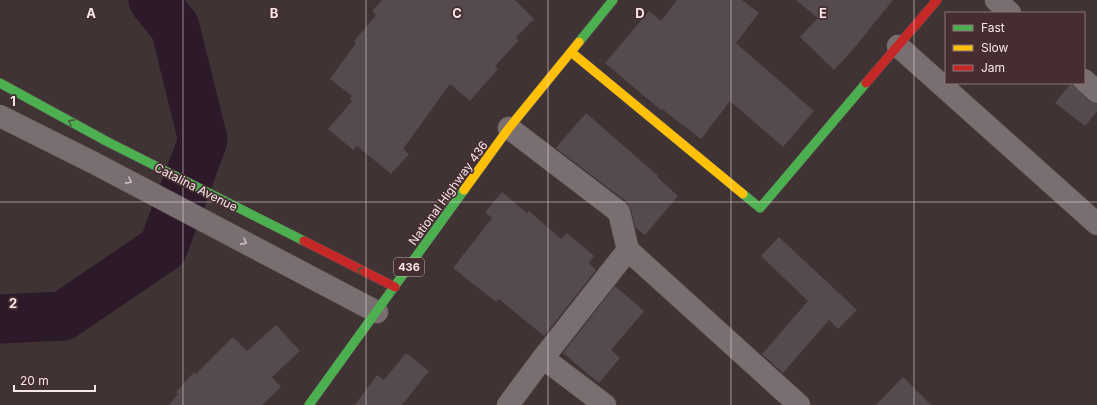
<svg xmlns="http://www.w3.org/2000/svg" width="1097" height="405" viewBox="0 0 1097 405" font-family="Inter,sans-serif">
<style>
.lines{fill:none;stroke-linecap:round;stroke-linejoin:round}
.river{stroke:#2c1929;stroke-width:49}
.building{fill:#554a4d}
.street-casing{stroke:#5c5052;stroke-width:23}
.fast-casing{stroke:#5c5052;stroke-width:10}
.slow-casing{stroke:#5c5052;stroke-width:10}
.jam-casing{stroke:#5c5052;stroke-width:10}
.street{stroke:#796e70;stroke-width:22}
.fast{stroke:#4caf50;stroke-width:9}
.slow{stroke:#ffc107;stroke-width:9}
.jam{stroke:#c62828;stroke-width:9}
.oneway{stroke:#475a3b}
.oneway2{stroke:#cbbdbf}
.grid{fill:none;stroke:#f7e7e9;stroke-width:1;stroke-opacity:0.55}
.labels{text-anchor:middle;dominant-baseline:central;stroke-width:3.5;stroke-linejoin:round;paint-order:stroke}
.shield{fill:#452d30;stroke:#c2afb2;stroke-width:1}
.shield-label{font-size:11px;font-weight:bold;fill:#f7e7e9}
.street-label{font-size:12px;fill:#f7e7e9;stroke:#452d30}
.grid-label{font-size:13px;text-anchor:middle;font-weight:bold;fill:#f7e7e9;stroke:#452d30;stroke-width:3.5;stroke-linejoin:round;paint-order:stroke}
</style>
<rect width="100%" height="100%" fill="#3f3334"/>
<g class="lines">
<polyline class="river" points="0,319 63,316 163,248 203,140 175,27 153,0"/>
</g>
<g class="building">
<polygon points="382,0 515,0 534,19 516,37 519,40 495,66 498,69 470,101 450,84 403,149 409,154 391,174 357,146 353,150 328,129 352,101 350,99 352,96 330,79 356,43 354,41 376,15 372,11"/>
<polygon points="677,0 742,0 759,13 736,43 814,111 783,147 730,101 701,139 662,109 661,110 605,63 649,11 661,21"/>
<polygon points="796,0 893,0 850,53 834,70 800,37 818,18"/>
<polygon points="1071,83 1089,101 1097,104 1097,111 1085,126 1055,103"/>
<polygon points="586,113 658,176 657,177 678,196 645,235 635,227 631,209 627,202 556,148"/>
<polygon points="502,192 527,213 529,211 561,239 567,233 594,256 589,263 596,270 544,336 499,299 496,302 453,268 492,218 485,212"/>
<polygon points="779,237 857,310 838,329 829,320 783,373 762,354 808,301 761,256"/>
<polygon points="615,286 644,311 611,350 620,358 599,383 563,353"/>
<polygon points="276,325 300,351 272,377 281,387 262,405 169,405 178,394 176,392 194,372 196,374 233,337 247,351"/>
<polygon points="406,353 429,371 402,405 355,405 377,375 384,380"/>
<polygon points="903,377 931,405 876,405"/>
</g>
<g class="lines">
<g class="street-casing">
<g id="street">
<polyline points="996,0 1010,13"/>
<polyline points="898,46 1097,224"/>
<polyline points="1084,80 1097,92"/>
<polyline points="0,116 94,163 377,312"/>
<polyline points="509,128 619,212 628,250 799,405"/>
<polyline points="543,358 605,405"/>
<polyline points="508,405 543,358 628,250"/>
</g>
</g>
<g class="fast-casing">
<g id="fast">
<polyline points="579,42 613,0"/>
<polyline points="0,83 106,141 304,241"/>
<polyline points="743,194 760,208 866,83"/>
<polyline points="309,405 464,190"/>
</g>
</g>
<g class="slow-casing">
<g id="slow">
<polyline points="571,52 743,194"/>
<polyline points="464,190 509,128 579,42"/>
</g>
</g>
<g class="jam-casing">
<g id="jam">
<polyline points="866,83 937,0"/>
<polyline points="304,241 395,287"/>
</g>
</g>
<use href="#street" class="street"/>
<use href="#fast" class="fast"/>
<use href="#slow" class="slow"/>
<use href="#jam" class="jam"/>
</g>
<defs><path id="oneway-chevron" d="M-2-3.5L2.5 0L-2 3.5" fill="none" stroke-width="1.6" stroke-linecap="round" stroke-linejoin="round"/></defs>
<g class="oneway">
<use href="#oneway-chevron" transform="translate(71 122) rotate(-151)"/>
<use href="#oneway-chevron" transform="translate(360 270) rotate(-153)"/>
</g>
<g class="oneway2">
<use href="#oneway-chevron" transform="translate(129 181) rotate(28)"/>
<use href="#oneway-chevron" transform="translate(244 242) rotate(28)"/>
</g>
<path class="grid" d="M183,0v405M366,0v405M548,0v405M731,0v405M914,0v405M0,202h1097"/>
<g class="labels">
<rect class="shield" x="394" y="258" width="30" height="18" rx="3"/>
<g class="shield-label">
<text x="409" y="267">436</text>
</g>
<g class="street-label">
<text transform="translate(196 187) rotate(27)">Catalina Avenue</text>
<text transform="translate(448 193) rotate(-54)">National Highway 436</text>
</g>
</g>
<g class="grid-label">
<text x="91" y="18">A</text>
<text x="274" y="18">B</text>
<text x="457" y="18">C</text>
<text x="640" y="18">D</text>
<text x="823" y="18">E</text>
<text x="13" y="106">1</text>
<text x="13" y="308">2</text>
</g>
<rect x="945" y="12" width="140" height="72" fill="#452d30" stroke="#8c777a"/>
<rect x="953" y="25" width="20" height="6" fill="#4caf50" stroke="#8c777a"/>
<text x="981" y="32" font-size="12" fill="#f7e7e9">Fast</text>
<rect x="953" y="45" width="20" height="6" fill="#ffc107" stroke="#8c777a"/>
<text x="981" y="52" font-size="12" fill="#f7e7e9">Slow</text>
<rect x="953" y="65" width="20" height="6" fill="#c62828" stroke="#8c777a"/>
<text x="981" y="72" font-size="12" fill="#f7e7e9">Jam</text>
<path d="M14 385v6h81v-6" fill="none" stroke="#f7e7e9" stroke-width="2"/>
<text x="20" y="385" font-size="12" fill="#f7e7e9" stroke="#452d30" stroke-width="3" paint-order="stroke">20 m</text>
</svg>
